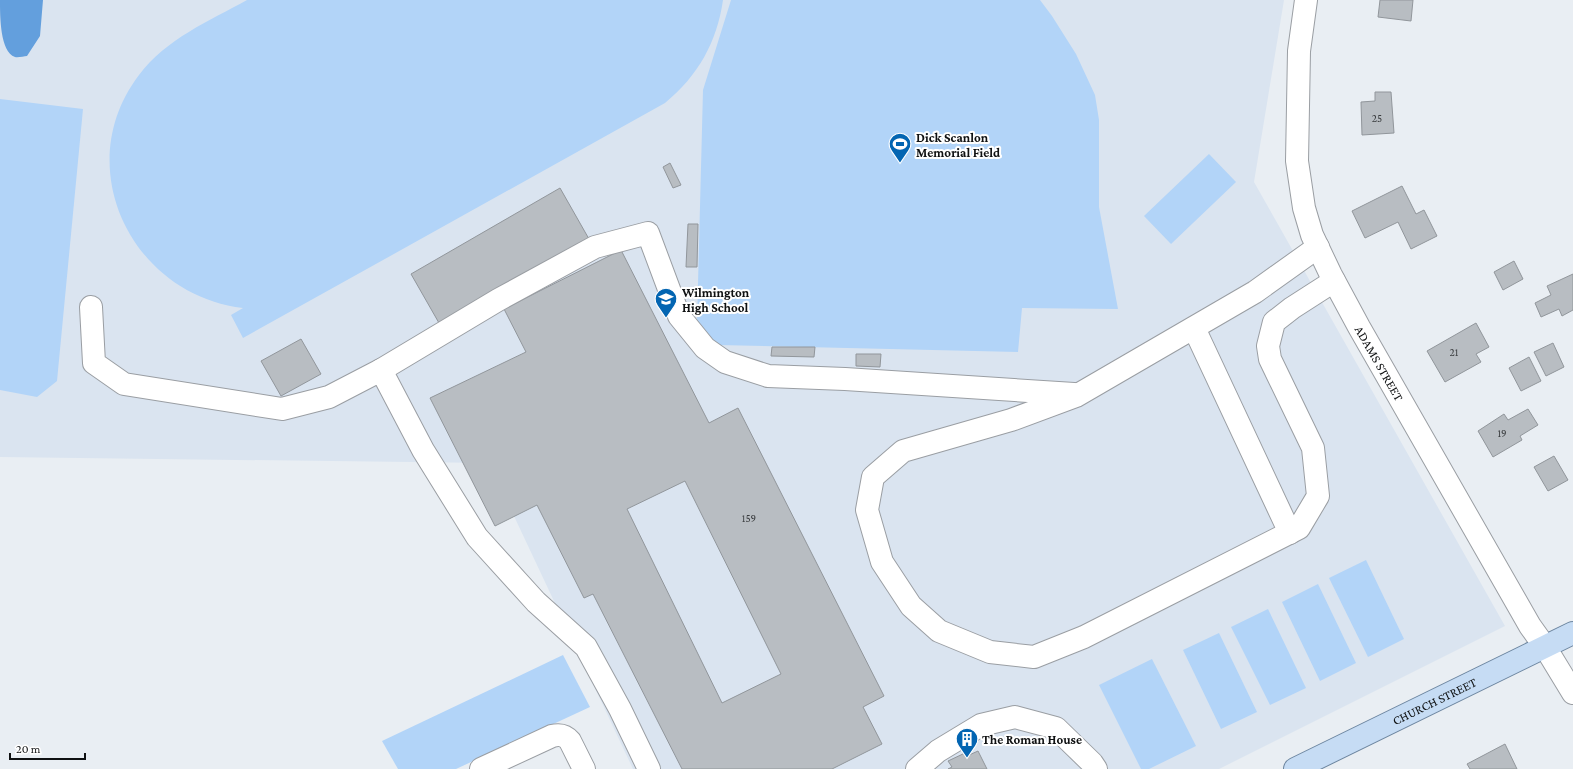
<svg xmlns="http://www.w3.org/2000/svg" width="1573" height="769" viewBox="0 0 1573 769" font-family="'Crimson Pro',serif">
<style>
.built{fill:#dae4f0}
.green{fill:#b2d4f8}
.water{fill:#639fdd}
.building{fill:#b8bdc2;stroke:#91969b;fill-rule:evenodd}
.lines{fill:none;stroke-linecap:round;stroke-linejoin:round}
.minor-casing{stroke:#9a9ea3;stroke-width:24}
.major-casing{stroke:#6d86a0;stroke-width:24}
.minor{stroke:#fff;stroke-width:22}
.major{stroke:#c6dcf4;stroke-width:22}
.labels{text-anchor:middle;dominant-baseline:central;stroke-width:4;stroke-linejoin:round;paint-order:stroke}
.number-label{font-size:11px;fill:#393c3e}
.poi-label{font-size:13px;font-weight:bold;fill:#0f1112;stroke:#fff;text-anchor:start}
.street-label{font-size:13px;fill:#0f1112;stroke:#fff}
</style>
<rect width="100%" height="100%" fill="#e9eef3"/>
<polygon class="built" points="0,0 1284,0 1254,182 1505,626 1219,769 633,769 489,463 0,457"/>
<g class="green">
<path d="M247,0h476c-6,42 -25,76 -58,103l-422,235 -12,-23 12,-7c-111,-13 -174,-141 -104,-233 27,-36 70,-54 108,-75z"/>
<polygon points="731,0 1040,0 1052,16 1076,54 1095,95 1099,120 1099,207 1118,309 1022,308 1018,352 718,345 697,323 703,90"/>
<polygon points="0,99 83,109 57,381 37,397 0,390"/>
<polygon points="1209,154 1236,182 1171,244 1144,216"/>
<polygon points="1366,560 1404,639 1368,657 1329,578"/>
<polygon points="1318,584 1356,663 1320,681 1282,602"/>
<polygon points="1268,609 1306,688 1270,705 1231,627"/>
<polygon points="1219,633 1257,712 1221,729 1183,650"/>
<polygon points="563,655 590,707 456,769 398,769 382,741"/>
<polygon points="1152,659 1196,746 1149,769 1141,769 1099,685"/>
</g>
<path class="water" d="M0,0h43l-3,36 -13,20c-3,0 -9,2 -12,1 -15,-5 -15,-41 -15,-57z"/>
<g class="building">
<polygon points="1380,0 1413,0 1411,21 1378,17"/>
<polygon points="1375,92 1391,92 1394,133 1362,135 1361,102 1375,101"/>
<polygon points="670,163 681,185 673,188 663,167"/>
<polygon points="1402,186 1416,214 1424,210 1437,236 1411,249 1398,222 1365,238 1352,211"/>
<polygon points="560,188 589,239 439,323 411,274"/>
<polygon points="688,224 698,224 697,267 686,267"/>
<path d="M621,250l88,173 29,-15 146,288 -21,11 19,37 -50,25h-150l-89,-175 -9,4 -47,-93 -42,21 -65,-128 96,-46 -22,-43zM685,481l96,193 -59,29 -95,-194z"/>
<polygon points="1514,261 1523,279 1503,290 1494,272"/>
<polygon points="1573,274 1573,310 1562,316 1559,309 1541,317 1535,303 1551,295 1547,286"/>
<polygon points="1476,323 1489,347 1476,354 1481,362 1445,382 1427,351"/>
<polygon points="301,339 321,374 281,396 261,361"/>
<polygon points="1553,343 1564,367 1546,376 1534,352"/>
<polygon points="772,347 815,347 814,357 771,356"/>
<polygon points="856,354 881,354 880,367 856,366"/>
<polygon points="1529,357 1541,381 1521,391 1509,368"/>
<polygon points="1528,409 1538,425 1520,436 1522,440 1493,457 1478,431 1504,414 1508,420"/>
<polygon points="1554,456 1568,480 1548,491 1534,467"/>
<polygon points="1505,744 1517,769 1470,769 1467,764"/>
<polygon points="978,751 987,769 948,769 952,767 948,761 965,753 967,756"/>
</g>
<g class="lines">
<g class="minor-casing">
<g id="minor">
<path id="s1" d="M1306,0l-7,51 -2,110 7,47 8,27 19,40 28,52 171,299 15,21 28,46"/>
<polyline points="1318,247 1255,292 1076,396 1011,420 903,451 873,477 867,510 882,562 911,606 939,631 990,652 1034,657 1084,637 1299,528 1318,496 1313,448 1270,359 1268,346 1274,322 1292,308 1334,281"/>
<polyline points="91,307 94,363 124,384 282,409 329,397 381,370 423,450 477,537 536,602 586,647 620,709 649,769"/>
<polyline points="1194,328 1290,533"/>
<polyline points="381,370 498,300 595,247 648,233 679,316 705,348 725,362 768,376 845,379 1074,394"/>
<path d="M481,769l71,-33c8,-2 13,-1 18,5l14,28"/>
<polyline points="917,769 938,751 981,725 1015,717 1056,728 1092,763 1096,769"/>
</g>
</g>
<g class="major-casing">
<g id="major">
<path id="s2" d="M1295,769l278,-136"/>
</g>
</g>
<use href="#minor" class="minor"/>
<use href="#major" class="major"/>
</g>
<defs>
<g id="stadium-pin" transform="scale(1.15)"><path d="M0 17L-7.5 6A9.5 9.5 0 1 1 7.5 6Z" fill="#0365b2" stroke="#fff"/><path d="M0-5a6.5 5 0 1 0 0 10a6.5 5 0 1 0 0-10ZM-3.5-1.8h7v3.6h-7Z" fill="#fff"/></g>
<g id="school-pin" transform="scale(1.15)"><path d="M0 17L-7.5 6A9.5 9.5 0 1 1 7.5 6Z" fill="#0365b2" stroke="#fff"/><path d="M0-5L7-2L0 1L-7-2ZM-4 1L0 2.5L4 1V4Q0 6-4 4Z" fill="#fff"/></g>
<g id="building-pin" transform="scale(1.15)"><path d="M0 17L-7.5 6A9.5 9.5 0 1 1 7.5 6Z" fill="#0365b2" stroke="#fff"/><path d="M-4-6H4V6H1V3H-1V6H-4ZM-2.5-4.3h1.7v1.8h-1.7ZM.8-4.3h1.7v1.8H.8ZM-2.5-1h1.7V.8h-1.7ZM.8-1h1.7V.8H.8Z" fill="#fff"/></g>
</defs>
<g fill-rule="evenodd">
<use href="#stadium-pin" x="900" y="144"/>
<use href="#school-pin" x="666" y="299"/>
<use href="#building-pin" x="967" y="739"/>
</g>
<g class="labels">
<g class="number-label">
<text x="1377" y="118">25</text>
<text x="1454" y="352">21</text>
<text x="1502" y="433">19</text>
<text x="749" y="518">159</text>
</g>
<g class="poi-label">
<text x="916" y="137">Dick Scanlon<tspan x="916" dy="15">Memorial Field</tspan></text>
<text x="682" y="292">Wilmington<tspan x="682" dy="15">High School</tspan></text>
<text x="982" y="739">The Roman House</text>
</g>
<g class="street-label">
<text stroke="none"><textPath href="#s1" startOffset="382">ADAMS STREET</textPath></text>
<text stroke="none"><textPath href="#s2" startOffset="155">CHURCH STREET</textPath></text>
</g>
</g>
<path d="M10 753v6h75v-6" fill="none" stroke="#0f1112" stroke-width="2"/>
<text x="16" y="753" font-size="12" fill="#0f1112" stroke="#ffffff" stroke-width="3" paint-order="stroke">20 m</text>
</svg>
